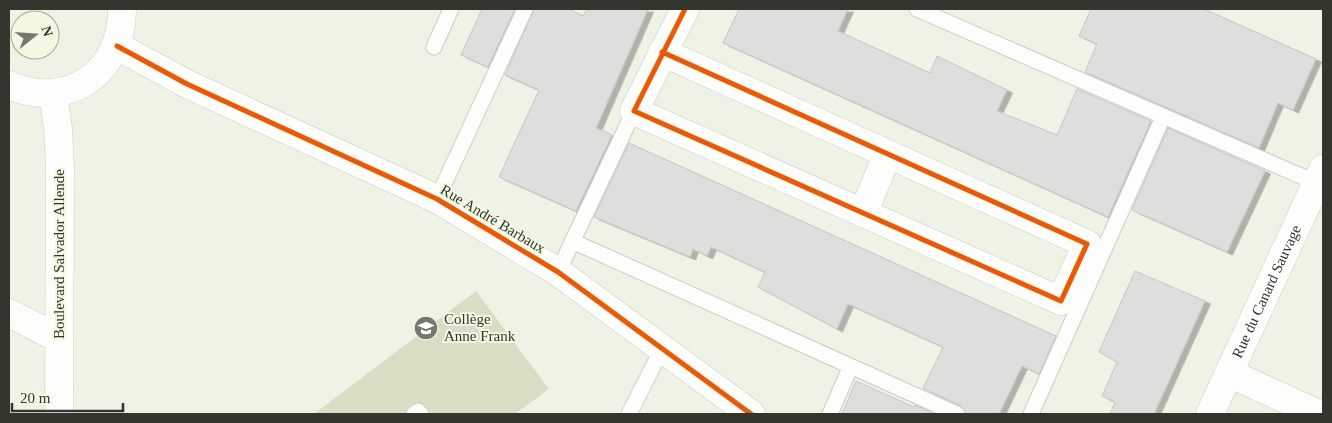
<svg xmlns="http://www.w3.org/2000/svg" width="1332" height="423" viewBox="0 0 1332 423" font-family="'Times New Roman',serif">
<style>
.green{fill:#d7dec4}
.building{fill:#dddfdc;stroke:#c5c7c6;filter:url(#shadow)}
.lines{fill:none;stroke-linecap:round;stroke-linejoin:round}
.service-casing{stroke:#cbcec4;stroke-width:17}
.minor-casing{stroke:#cbcec4;stroke-width:29}
.tertiary-casing{stroke:#cbcec4;stroke-width:29}
.service{stroke:#fdfdfb;stroke-width:15}
.minor{stroke:#fdfdfb;stroke-width:28}
.tertiary{stroke:#fdfdfb;stroke-width:28}
.cycleway-casing{stroke:#f2f8e1;stroke-width:8}
.cycleway{stroke:#e8590c;stroke-width:5}
.labels{text-anchor:middle;dominant-baseline:central;stroke-width:4;stroke-linejoin:round;paint-order:stroke}
.street-label{font-size:15px;fill:#33362d;stroke:#f2f8e1}
.poi-label{font-size:15px;fill:#33362d;stroke:#f2f8e1;text-anchor:start}
</style>
<defs>
<filter id="shadow"><feDropShadow dx="5.5" dy="3" stdDeviation="0" flood-color="#0004"/></filter>
</defs>
<rect width="100%" height="100%" fill="#eff3e6"/>
<polygon class="green" points="476,291 549,389 515,414 314,414"/>
<g class="building">
<polygon points="482,9 515,9 488,67 461,55"/>
<polygon points="534,9 569,9 583,16 587,9 648,9 596,128 612,135 576,211 499,177 539,90 505,75"/>
<polygon points="739,9 848,9 838,31 930,73 937,56 1007,90 997,111 1057,135 1077,89 1151,121 1108,217 723,43"/>
<polygon points="1091,9 1204,9 1316,59 1293,110 1278,103 1259,148 1085,72 1097,44 1079,36"/>
<polygon points="1168,128 1265,171 1227,252 1132,210"/>
<polygon points="629,143 1056,336 1039,374 1022,366 999,414 966,414 961,406 923,388 943,347 848,304 837,329 758,287 765,272 711,247 707,256 693,249 690,257 594,217"/>
<polygon points="1135,271 1205,301 1154,414 1110,414 1115,402 1102,396 1117,362 1099,352"/>
<polygon points="856,381 914,407 915,405 935,414 842,414"/>
</g>
<g class="lines">
<g class="service-casing">
<g id="service">
<polyline points="917,9 1317,183"/>
<polyline points="434,47 451,9"/>
<polyline points="437,199 525,9"/>
<polyline points="572,241 957,414"/>
<polyline points="558,272 634,111"/>
<polyline points="414,414 418,411 421,414"/>
<polyline points="629,414 662,349"/>
<polyline points="830,414 850,368"/>
<polyline points="1031,414 1163,117"/>
</g>
</g>
<g class="minor-casing">
<g id="minor">
<polyline points="662,52 1087,244 1061,301 634,111 685,9"/>
<polyline points="863,213 888,154"/>
<polyline points="9,313 58,338"/>
<polyline points="1229,373 1318,414"/>
<path id="s1" d="M1210,414l113,-245"/>
</g>
</g>
<g class="tertiary-casing">
<g id="tertiary">
<polyline points="117,46 187,84 437,199 558,272 751,414"/>
<path d="M9,85c58,26 114,-13 113,-76"/>
<polyline points="53,94 58,128 60,168 59,414"/>
</g>
</g>
<use href="#service" class="service"/>
<use href="#minor" class="minor"/>
<use href="#tertiary" class="tertiary"/>
<g class="cycleway-casing">
<g id="cycleway">
<polyline points="117,46 187,84 437,199 558,272 751,414"/>
<polyline points="662,52 1087,244 1061,301 634,111 685,9"/>
</g>
</g>
<use href="#cycleway" class="cycleway"/>
</g>
<defs>
<g id="school-disc" transform="scale(1.25)"><circle r="9.5" fill="#75786e" stroke="#f2f8e1"/><path d="M0-5L7-2L0 1L-7-2ZM-4 1L0 2.5L4 1V4Q0 6-4 4Z" fill="#fff"/></g>
</defs>
<g fill-rule="evenodd">
<use href="#school-disc" x="426" y="328"/>
</g>
<g class="labels">
<g class="street-label">
<text transform="translate(493 219) rotate(31)">Rue André Barbaux</text>
<text transform="translate(59 254) rotate(-90)">Boulevard Salvador Allende</text>
<text stroke="none"><textPath href="#s1" startOffset="135">Rue du Canard Sauvage</textPath></text>
</g>
<g class="poi-label">
<text x="444" y="319">Collège<tspan x="444" dy="17">Anne Frank</tspan></text>
</g>
</g>
<rect width="1332" height="423" fill="none" stroke="#33362d" stroke-width="20"/>
<g transform="translate(35 35) rotate(73)"><circle r="24" fill="#f2f8e1" stroke="#a6aa99"/>
<path d="M0-4L9 19L0 12L-9 19Z" fill="#75786e"/>
<text y="-8" font-size="14" font-weight="bold" text-anchor="middle" fill="#33362d">N</text>
</g>
<path d="M12 403v8h111v-8" fill="none" stroke="#33362d" stroke-width="2.5"/>
<text x="20" y="403" font-size="15" fill="#33362d" stroke="#f2f8e1" stroke-width="4" paint-order="stroke">20 m</text>
</svg>
